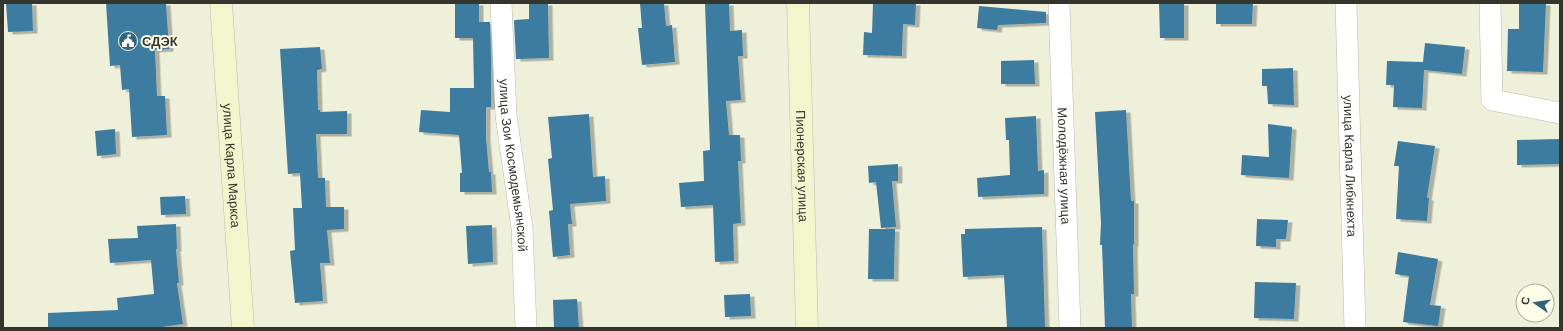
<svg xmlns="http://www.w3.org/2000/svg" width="1563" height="331" viewBox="0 0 1563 331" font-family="Helvetica,sans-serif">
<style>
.building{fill:#3a7ba0;filter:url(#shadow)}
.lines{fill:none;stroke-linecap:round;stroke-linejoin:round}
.street-casing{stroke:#bbbca7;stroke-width:22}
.secondary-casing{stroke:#bbbca7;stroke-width:23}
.street{stroke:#fff;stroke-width:21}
.secondary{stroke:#f3f5cd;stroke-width:22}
.labels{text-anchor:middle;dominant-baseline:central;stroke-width:4;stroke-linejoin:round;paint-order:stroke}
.poi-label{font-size:13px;font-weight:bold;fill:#34352d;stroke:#fcfee8;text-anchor:start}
.street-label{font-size:13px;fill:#34352d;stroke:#fcfee8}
</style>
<defs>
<filter id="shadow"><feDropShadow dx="4.5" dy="2.5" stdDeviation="0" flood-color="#0004"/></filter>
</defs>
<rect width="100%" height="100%" fill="#eef0da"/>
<g class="building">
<polygon points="6,3 32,3 33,31 8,32"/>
<polygon points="106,3 166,3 169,49 155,50 157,96 165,96 167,135 132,137 129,89 122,90 120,65 110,66"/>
<polygon points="455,3 479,3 479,22 490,22 491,59 491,107 486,107 486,138 489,172 491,172 492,192 460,192 460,173 462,173 459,135 419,132 421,110 450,112 450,88 474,88 473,38 455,38"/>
<polygon points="529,3 548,3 549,58 516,59 514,21 515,20 529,19"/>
<polygon points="640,3 664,3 666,26 672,25 675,62 642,65 638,28 642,28"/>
<polygon points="705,3 729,3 730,31 742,30 743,56 738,56 741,100 726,101 729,135 740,135 741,161 738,161 741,223 733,224 734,261 715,262 713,205 681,207 679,183 704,181 703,151 710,150"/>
<polygon points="873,3 916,3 915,25 903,24 902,56 863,55 864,32 872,33"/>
<polygon points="1159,3 1184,3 1184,38 1160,38"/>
<polygon points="1216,3 1253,3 1252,24 1216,24"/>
<polygon points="1519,3 1546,3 1543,72 1507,71 1508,29 1519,29"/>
<polygon points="979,6 1046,12 1046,23 998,25 997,30 977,28"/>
<polygon points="1425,43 1465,47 1462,74 1424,70 1422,108 1393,107 1394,85 1386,85 1387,61 1423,62"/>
<polygon points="320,47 322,69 317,70 318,110 320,110 320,112 347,111 347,134 316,134 318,178 325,178 326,207 344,207 344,229 327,230 330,263 320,263 323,301 295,303 290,251 295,250 293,208 302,208 300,173 288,174 280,49"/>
<polygon points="1034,60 1035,84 1001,84 1001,61"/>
<polygon points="1293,68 1294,105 1268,104 1267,86 1262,86 1262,69"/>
<polygon points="1126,110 1131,201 1134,201 1134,244 1133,245 1134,294 1131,294 1132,328 1105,328 1102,245 1100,245 1101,223 1095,112"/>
<polygon points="589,114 593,177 605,176 606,201 570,204 572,224 568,224 570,255 553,257 549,211 553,210 548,159 552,158 548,117"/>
<polygon points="1036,116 1038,171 1044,170 1044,194 978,197 977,178 1010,175 1009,140 1006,140 1005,118"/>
<polygon points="1268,124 1292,127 1289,178 1241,175 1242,155 1269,157"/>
<polygon points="115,129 116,154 97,156 95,131"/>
<polygon points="1560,139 1560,164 1517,165 1517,140"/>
<polygon points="1398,141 1435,146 1427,198 1429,198 1427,221 1396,219 1399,166 1394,166"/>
<polygon points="898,164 898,181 892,181 896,227 881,228 876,182 869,183 868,166"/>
<polygon points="185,196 186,214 161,215 160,197"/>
<polygon points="1257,219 1288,220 1286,239 1276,239 1276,247 1256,246"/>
<polygon points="176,224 177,249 176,249 179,283 177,283 183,324 155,328 48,328 48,313 118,310 117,298 154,294 151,260 110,263 108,239 138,238 137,226"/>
<polygon points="492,225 493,262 468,264 466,226"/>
<polygon points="1042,227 1045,327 1007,328 1004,275 963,277 961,234 965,234 965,229"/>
<polygon points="869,229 895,229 894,279 868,279"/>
<polygon points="1398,252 1438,259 1430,305 1441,306 1438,326 1403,322 1409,276 1395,274"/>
<polygon points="1255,282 1296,283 1294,319 1254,318"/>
<polygon points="750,294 751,316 725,317 724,295"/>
<polygon points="577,299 579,328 554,328 553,300"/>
</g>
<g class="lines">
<g class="street-casing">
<g id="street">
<path id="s1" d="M501,3l5,112 16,113 4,100"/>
<path id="s2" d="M1059,3l11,325"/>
<path id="s3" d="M1346,3l9,325"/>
<polyline points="1490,3 1492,100 1560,113"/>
</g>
</g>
<g class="secondary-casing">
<g id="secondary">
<path id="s4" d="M221,3l22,325"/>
<path id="s5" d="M798,3l9,325"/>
</g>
</g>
<use href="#street" class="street"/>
<use href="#secondary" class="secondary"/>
</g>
<defs>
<g id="civic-disc" transform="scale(1)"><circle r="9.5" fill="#316381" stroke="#fcfee8"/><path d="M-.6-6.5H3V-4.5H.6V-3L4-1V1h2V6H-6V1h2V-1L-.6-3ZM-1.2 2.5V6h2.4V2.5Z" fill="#fff"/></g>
</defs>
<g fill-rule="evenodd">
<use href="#civic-disc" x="128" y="41"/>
</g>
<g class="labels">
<g class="poi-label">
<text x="142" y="41">СДЭК</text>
</g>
<g class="street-label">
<text stroke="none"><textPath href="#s4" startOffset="163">улица Карла Маркса</textPath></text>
<text stroke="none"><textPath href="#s1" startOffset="163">улица Зои Космодемьянской</textPath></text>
<text stroke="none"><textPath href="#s5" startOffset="163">Пионерская улица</textPath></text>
<text stroke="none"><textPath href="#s2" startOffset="163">Молодёжная улица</textPath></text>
<text stroke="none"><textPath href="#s3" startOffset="163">улица Карла Либкнехта</textPath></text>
</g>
</g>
<rect width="1563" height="331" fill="none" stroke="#34352d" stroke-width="8"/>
<g transform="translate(1535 303) rotate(283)"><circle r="19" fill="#fcfee8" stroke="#acae9d"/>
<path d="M0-3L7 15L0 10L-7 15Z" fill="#316381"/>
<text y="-6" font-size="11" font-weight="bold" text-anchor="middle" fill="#34352d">С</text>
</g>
</svg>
